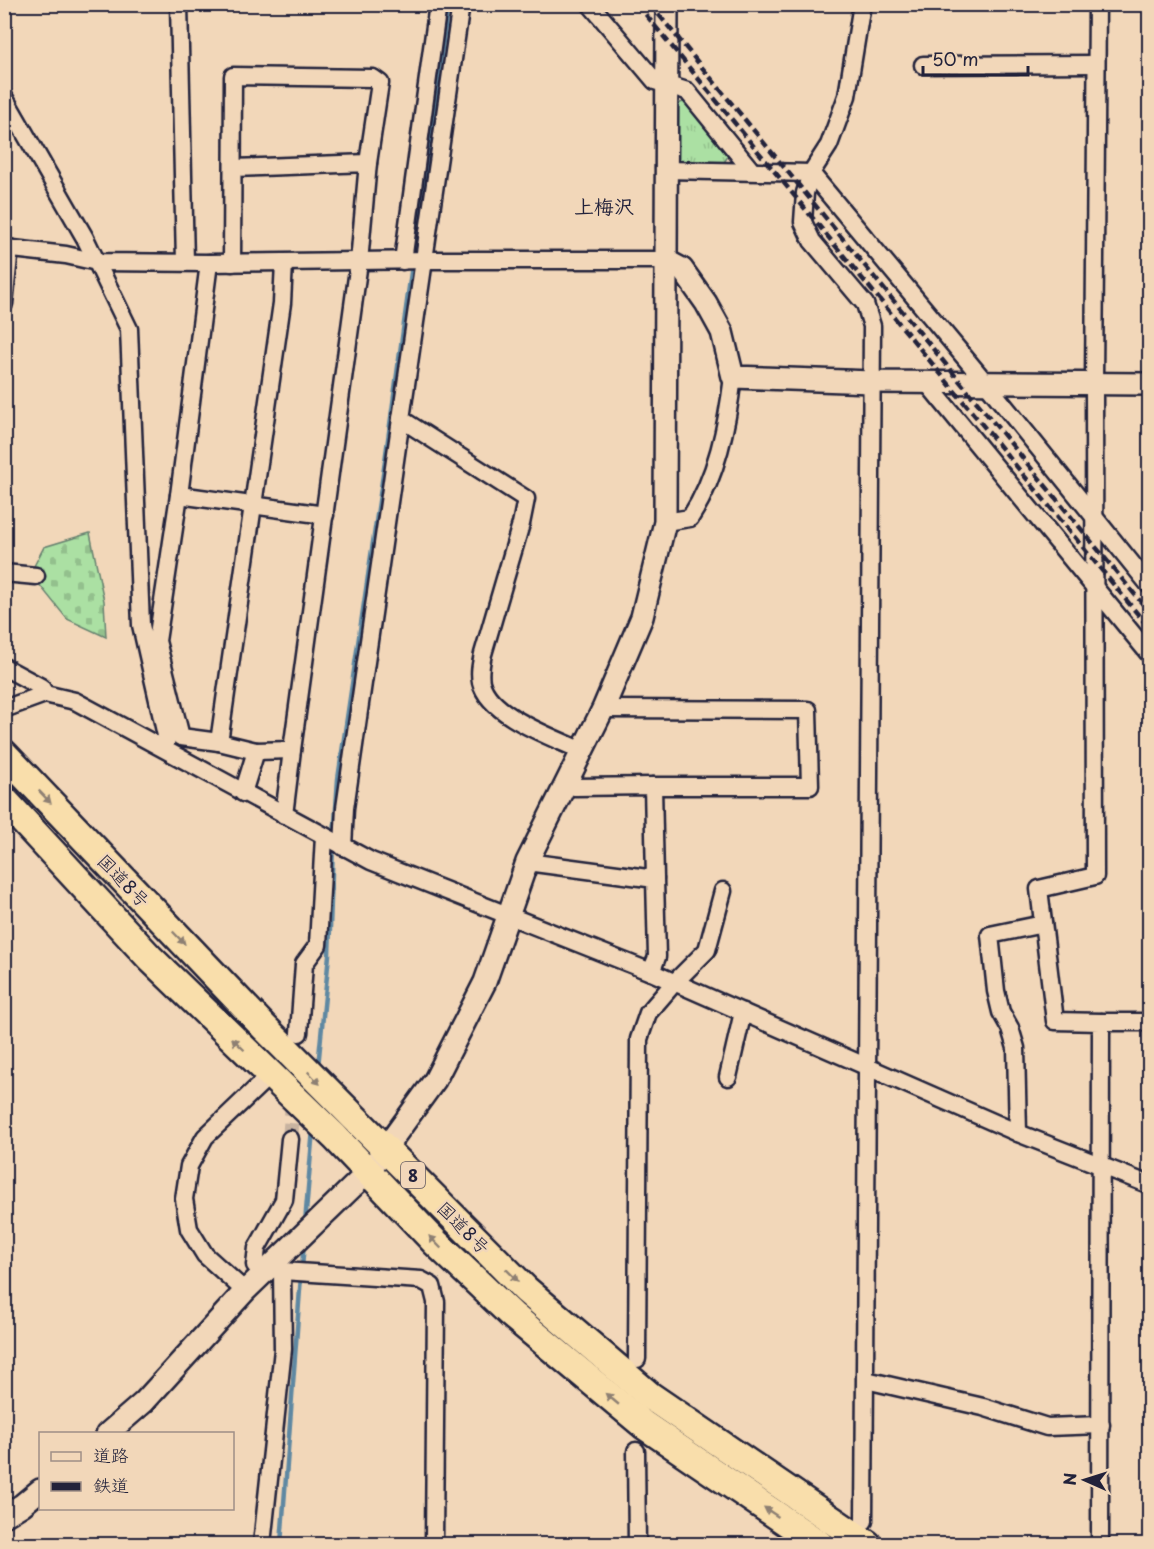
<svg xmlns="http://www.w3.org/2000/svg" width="1154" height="1549" viewBox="0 0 1154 1549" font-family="'Playpen Sans','Klee One',sans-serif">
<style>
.grass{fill:url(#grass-tufts);stroke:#66816f;stroke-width:1.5}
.cemetery{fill:url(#cemetery-stones);stroke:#66816f;stroke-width:1.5}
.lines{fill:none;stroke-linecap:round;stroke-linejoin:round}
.stream{stroke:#5e88a2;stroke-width:4.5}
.minor-tunnel{stroke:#c8b3a0;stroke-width:16;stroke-dasharray:16 8;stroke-linecap:butt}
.minor-casing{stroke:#22223b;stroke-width:21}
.tertiary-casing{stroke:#22223b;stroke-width:26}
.trunk-casing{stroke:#22223b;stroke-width:32}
.minor{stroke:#f2d7b9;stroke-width:16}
.tertiary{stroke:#f2d7b9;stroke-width:21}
.trunk{stroke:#f9deab;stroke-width:27}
.rail{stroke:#22223b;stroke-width:4.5;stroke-dasharray:9 4.5;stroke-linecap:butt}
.oneway{fill:#8e8073}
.labels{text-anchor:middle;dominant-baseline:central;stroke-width:5;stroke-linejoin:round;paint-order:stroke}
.shield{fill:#f2d7b9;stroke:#605861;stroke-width:1.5}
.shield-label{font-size:16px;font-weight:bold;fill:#22223b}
.street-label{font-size:18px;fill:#22223b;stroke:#f2d7b9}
.neighbourhood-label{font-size:20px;font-weight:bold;fill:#22223b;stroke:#f2d7b9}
</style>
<defs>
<pattern id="grass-tufts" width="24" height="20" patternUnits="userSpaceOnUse" patternTransform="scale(1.5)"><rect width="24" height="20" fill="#abe0a3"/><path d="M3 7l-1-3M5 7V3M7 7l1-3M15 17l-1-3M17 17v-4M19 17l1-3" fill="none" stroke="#93c08d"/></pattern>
<pattern id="cemetery-stones" width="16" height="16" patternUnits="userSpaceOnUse" patternTransform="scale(1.5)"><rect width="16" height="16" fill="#abe0a3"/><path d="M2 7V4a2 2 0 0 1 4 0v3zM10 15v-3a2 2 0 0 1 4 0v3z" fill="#93c08d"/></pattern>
</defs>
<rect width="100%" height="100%" fill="#f2d7b9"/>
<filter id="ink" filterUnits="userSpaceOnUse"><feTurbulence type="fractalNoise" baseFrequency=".0167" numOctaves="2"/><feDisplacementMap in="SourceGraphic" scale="12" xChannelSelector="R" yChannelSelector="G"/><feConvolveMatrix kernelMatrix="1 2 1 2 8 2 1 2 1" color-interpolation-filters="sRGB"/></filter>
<g filter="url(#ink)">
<polygon class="grass" points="685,101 728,156 722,166 676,163 676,105"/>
<polygon class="cemetery" points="90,533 104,601 106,637 67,619 38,583 33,568 44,547"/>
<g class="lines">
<g class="stream">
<polyline points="334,837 338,779 385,461 448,4"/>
<polyline points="318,1067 329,955 333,845"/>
<polyline points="305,1223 313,1129"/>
<polyline points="302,1268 304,1243"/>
<polyline points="281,1544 301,1276"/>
</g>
<polyline class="minor-tunnel" points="290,1139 297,1056"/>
<g class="minor-casing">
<g id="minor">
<polyline points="179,4 185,262"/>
<path d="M461,4l-60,415 125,80 -5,25 -38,130c-2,10 -4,18 -2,28 8,34 72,55 101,69"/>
<polyline points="590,4 655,81 687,91 752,171"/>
<polyline points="862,4 847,96 829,145 811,173 805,193 803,222 812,241 865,304 872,326 864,1521"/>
<polyline points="1097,4 1094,384 1095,876 1039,889 1055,1021 1101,1022 1100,1544"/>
<polyline points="923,65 1096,64"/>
<polyline points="4,97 85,238 129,329 141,625 167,740"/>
<polyline points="233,168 368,163 359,262 292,750 256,751"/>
<polyline points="666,170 811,173 986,383 1150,586"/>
<polyline points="4,248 66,255 97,262 209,263 431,260 665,260"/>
<polyline points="403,261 438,4"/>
<polyline points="209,263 179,495 157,641 181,737 219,742"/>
<polyline points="232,263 233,76 373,78 380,83 368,163"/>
<polyline points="4,304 10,248"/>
<polyline points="927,383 1150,655"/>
<polyline points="179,495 325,515"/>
<path d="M665,522l25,-4c27,-41 37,-93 43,-141"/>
<polyline points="4,573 36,576"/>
<polyline points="4,667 41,687 45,694"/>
<polyline points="4,709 45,694 75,701 371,861 651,972 1018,1133 1150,1185"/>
<polyline points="603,709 808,710 810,786 653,786"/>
<polyline points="565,783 575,787 653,786 655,879"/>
<polyline points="243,793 256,751 219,742 282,303 284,263"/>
<polyline points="284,815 292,750"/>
<polyline points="343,847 345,808 401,419"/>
<polyline points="527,862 655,879 657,957 651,972"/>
<polyline points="1101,1022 1150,1022"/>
<polyline points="299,1033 304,964 318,945 324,836"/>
<polyline points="728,1077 743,1012"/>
<polyline points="1018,1133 1016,1048 1010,1028 1001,1012 996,991 990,935 1043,924"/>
<polyline points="282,1271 421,1280 432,1286 436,1302 434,1544"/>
<polyline points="263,1275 255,1265 257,1248 284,1200 290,1139"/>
<polyline points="245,1291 205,1255 189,1229 184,1199 189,1166 205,1137 270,1075"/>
<polyline points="637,1359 639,1039 648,1013 674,983 707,950 723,891"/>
<polyline points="866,1380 983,1407 1047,1427 1101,1425"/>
<polyline points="636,1451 637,1544"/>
<polyline points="262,1544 283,1349 282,1271 276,1264"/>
</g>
</g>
<g class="tertiary-casing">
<g id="tertiary">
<polyline points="665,260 682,269 706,303 722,332 733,377 872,382 1150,384"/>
<polyline points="107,1434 144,1402 245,1291 369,1171 435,1080 485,982 527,862 603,709 642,617 665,522 667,4"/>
<polyline points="4,1516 22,1505 40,1490"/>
</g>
</g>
<g class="trunk-casing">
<g id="trunk">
<polyline points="4,754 263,1026 526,1290 650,1396 867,1544"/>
<polyline points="4,800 150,958 335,1137 436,1243 512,1315 644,1425 819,1544"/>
</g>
</g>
<use href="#minor" class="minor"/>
<use href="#tertiary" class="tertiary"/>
<use href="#trunk" class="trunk"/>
<g class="rail">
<polyline points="637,4 1150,629"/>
<polyline points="650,4 1150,613"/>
</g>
</g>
<defs><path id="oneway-solid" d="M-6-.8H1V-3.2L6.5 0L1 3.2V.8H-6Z" transform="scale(1.5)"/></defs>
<g class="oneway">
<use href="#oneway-solid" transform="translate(45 797) rotate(46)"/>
<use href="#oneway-solid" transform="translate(179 938) rotate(46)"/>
<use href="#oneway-solid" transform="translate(238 1044) rotate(-136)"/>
<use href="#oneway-solid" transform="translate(314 1078) rotate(46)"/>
<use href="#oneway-solid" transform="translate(435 1242) rotate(-134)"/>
<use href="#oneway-solid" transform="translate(512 1275) rotate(45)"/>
<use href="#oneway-solid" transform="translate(612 1399) rotate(-140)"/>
<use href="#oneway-solid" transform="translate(771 1512) rotate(-146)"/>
</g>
</g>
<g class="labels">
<rect class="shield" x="401" y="1162" width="24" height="26" rx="4.5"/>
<g class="shield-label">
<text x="413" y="1175">8</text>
</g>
<g class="street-label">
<text transform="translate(124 880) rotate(46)">国道8号</text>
<text transform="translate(464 1227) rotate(45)">国道8号</text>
</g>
<g class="neighbourhood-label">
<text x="604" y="206">上梅沢</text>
</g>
</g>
<rect width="1154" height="1549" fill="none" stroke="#f2d7b9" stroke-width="24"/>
<rect x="12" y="12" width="1130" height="1525" fill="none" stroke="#22223b" stroke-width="2" filter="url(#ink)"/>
<rect x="39" y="1432" width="195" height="78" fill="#f2d7b9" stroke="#9f8f87" stroke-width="1.5"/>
<rect x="51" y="1452" width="30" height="9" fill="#f2d7b9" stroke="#9f8f87" stroke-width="1.5"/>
<text x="93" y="1462" font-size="18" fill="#22223b">道路</text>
<rect x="51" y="1482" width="30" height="9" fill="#22223b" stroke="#9f8f87" stroke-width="1.5"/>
<text x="93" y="1492" font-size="18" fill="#22223b">鉄道</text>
<g transform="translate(1085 1480) rotate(273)" stroke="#f2d7b9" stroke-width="4.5" paint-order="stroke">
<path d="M0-4.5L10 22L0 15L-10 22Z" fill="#22223b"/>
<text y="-9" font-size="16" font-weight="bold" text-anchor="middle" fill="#22223b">N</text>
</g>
<path d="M923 66v9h105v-9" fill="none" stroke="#22223b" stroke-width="3"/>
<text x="932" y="66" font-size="18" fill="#22223b" stroke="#f2d7b9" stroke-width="4.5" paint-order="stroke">50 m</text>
</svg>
